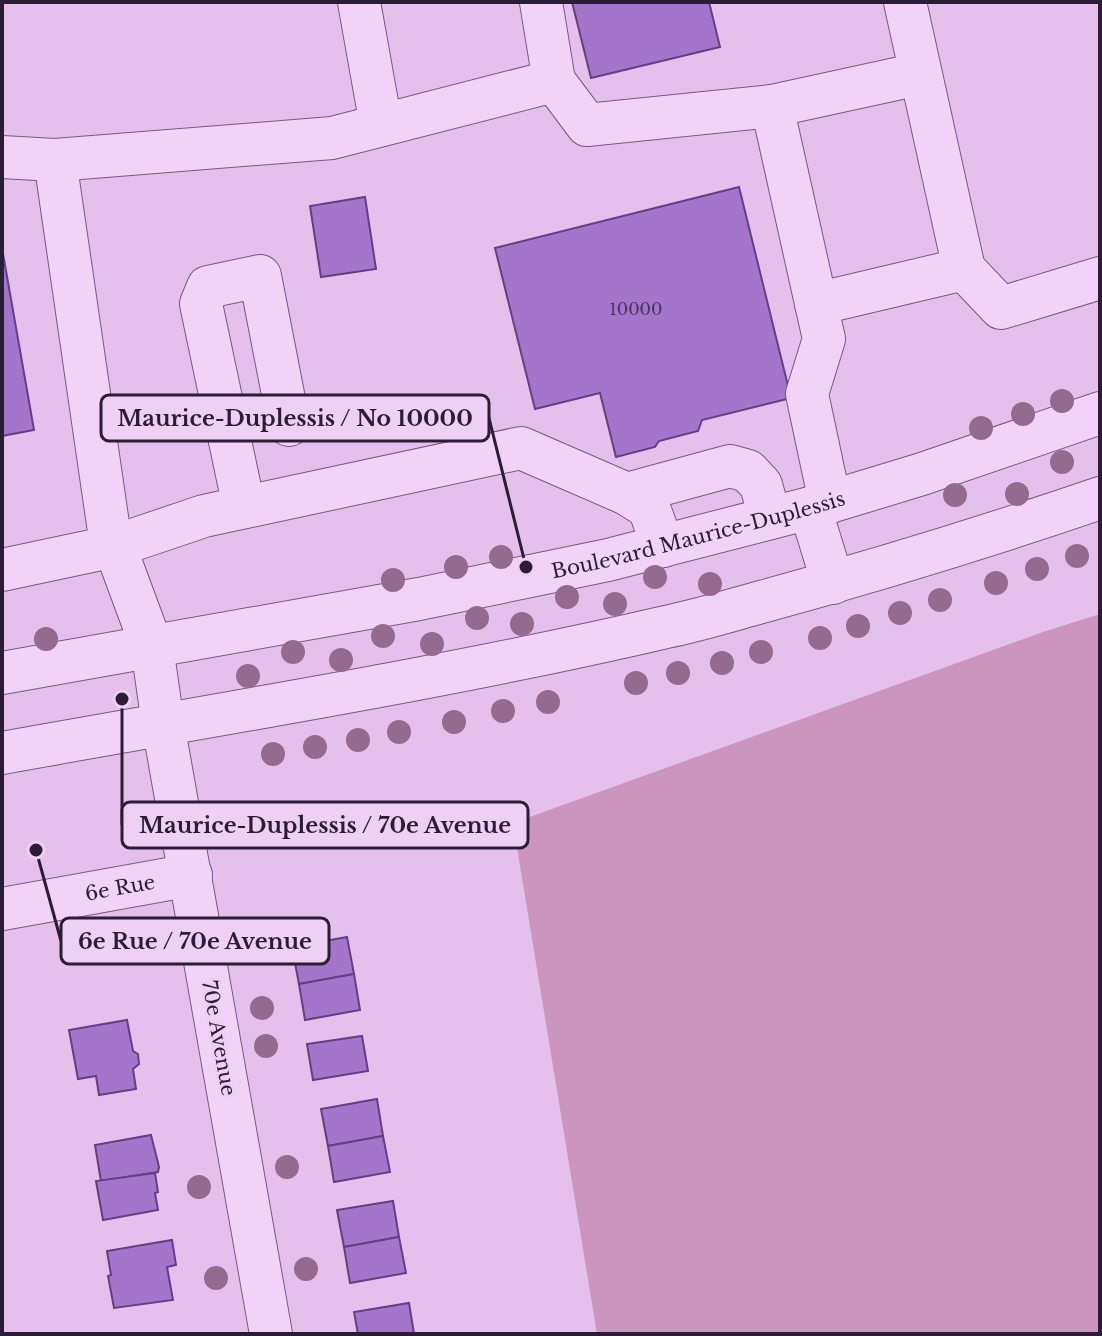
<svg xmlns="http://www.w3.org/2000/svg" width="1102" height="1336" viewBox="0 0 1102 1336" font-family="'Libre Baskerville',serif">
<style>
.green{fill:#cb95be}
.building{fill:#a376cb;stroke:#633f85;stroke-width:2}
.lines{fill:none;stroke-linecap:round;stroke-linejoin:round}
.minor-casing{stroke:#765886;stroke-width:44}
.minor{stroke:#f1d3f8;stroke-width:42}
.tree{fill:#946a8e}
.labels{text-anchor:middle;dominant-baseline:central;stroke-width:7;stroke-linejoin:round;paint-order:stroke}
.number-label{font-size:16px;fill:#4a335b}
.street-label{font-size:20px;fill:#2c1d36;stroke:#eed0f5}
.leader{fill:none;stroke:#2c1d36;stroke-width:3}
.callout-dot{fill:#2c1d36;stroke:#eed0f5;stroke-width:3}
.callout{fill:#eed0f5;stroke:#2c1d36;stroke-width:3}
.callout-label{font-size:22px;text-anchor:middle;font-weight:bold;fill:#2c1d36}
</style>
<rect width="100%" height="100%" fill="#e5c0ed"/>
<polygon class="green" points="1100,614 1100,1334 597,1334 513,823 1043,632"/>
<g class="building">
<polygon points="572,2 709,2 720,47 591,78"/>
<polygon points="739,187 791,398 702,420 698,431 659,441 655,447 616,457 600,393 535,409 495,248"/>
<polygon points="365,197 376,269 321,277 310,206"/>
<polygon points="2,248 34,430 2,436"/>
<polygon points="347,937 354,974 299,984 292,947"/>
<polygon points="354,974 360,1010 305,1020 299,984"/>
<polygon points="127,1020 133,1051 138,1054 139,1064 133,1069 136,1089 99,1095 96,1076 78,1079 69,1030"/>
<polygon points="362,1036 368,1071 313,1080 307,1044"/>
<polygon points="377,1099 383,1136 328,1146 321,1109"/>
<polygon points="151,1135 159,1167 158,1172 101,1181 95,1145"/>
<polygon points="383,1136 390,1172 334,1182 328,1146"/>
<polygon points="155,1173 158,1192 155,1193 158,1210 103,1220 96,1181"/>
<polygon points="393,1201 399,1237 344,1247 337,1210"/>
<polygon points="399,1237 406,1273 350,1283 344,1247"/>
<polygon points="172,1240 176,1265 167,1267 173,1300 114,1308 108,1276 111,1275 107,1251"/>
<polygon points="409,1303 414,1334 358,1334 354,1312"/>
</g>
<g class="lines">
<g class="minor-casing">
<g id="minor">
<polyline points="359,2 381,125"/>
<polyline points="541,2 554,81"/>
<polyline points="905,2 964,269 1001,308 1100,278"/>
<polyline points="772,106 919,74"/>
<polyline points="2,157 55,160"/>
<polyline points="816,304 964,269"/>
<polyline points="627,494 730,466 748,471 761,485 770,518"/>
<polyline points="244,507 201,304 208,287 260,276 289,425"/>
<polyline points="810,508 833,583"/>
<polyline points="2,570 115,546 204,516 521,448 627,494 649,508 663,546"/>
<path id="s1" d="M2,673l417,-74 189,-39 202,-52 112,-34 178,-61"/>
<path d="M2,753c222,-40 445,-75 664,-126 34,-7 66,-17 99,-26 113,-31 224,-65 335,-103"/>
<path id="s2" d="M2,909l189,-34"/>
<polyline points="271,1334 163,724 152,647 109,531 55,160 332,138 554,81 587,125 772,106 824,339 807,394 830,502"/>
</g>
</g>
<use href="#minor" class="minor"/>
</g>
<g class="tree">
<circle cx="1062" cy="401" r="12"/>
<circle cx="1023" cy="414" r="12"/>
<circle cx="981" cy="428" r="12"/>
<circle cx="1062" cy="462" r="12"/>
<circle cx="1017" cy="494" r="12"/>
<circle cx="955" cy="495" r="12"/>
<circle cx="1077" cy="556" r="12"/>
<circle cx="501" cy="557" r="12"/>
<circle cx="456" cy="567" r="12"/>
<circle cx="1037" cy="569" r="12"/>
<circle cx="655" cy="577" r="12"/>
<circle cx="393" cy="580" r="12"/>
<circle cx="996" cy="583" r="12"/>
<circle cx="710" cy="584" r="12"/>
<circle cx="567" cy="597" r="12"/>
<circle cx="940" cy="600" r="12"/>
<circle cx="615" cy="604" r="12"/>
<circle cx="900" cy="613" r="12"/>
<circle cx="477" cy="618" r="12"/>
<circle cx="522" cy="624" r="12"/>
<circle cx="858" cy="626" r="12"/>
<circle cx="383" cy="636" r="12"/>
<circle cx="820" cy="638" r="12"/>
<circle cx="46" cy="639" r="12"/>
<circle cx="432" cy="644" r="12"/>
<circle cx="293" cy="652" r="12"/>
<circle cx="761" cy="652" r="12"/>
<circle cx="341" cy="660" r="12"/>
<circle cx="722" cy="663" r="12"/>
<circle cx="678" cy="673" r="12"/>
<circle cx="248" cy="676" r="12"/>
<circle cx="636" cy="683" r="12"/>
<circle cx="548" cy="702" r="12"/>
<circle cx="503" cy="711" r="12"/>
<circle cx="454" cy="722" r="12"/>
<circle cx="399" cy="732" r="12"/>
<circle cx="358" cy="740" r="12"/>
<circle cx="315" cy="747" r="12"/>
<circle cx="273" cy="754" r="12"/>
<circle cx="262" cy="1008" r="12"/>
<circle cx="266" cy="1046" r="12"/>
<circle cx="287" cy="1167" r="12"/>
<circle cx="199" cy="1187" r="12"/>
<circle cx="306" cy="1269" r="12"/>
<circle cx="216" cy="1278" r="12"/>
</g>
<g class="labels">
<g class="number-label">
<text x="636" y="309">10000</text>
</g>
<g class="street-label">
<text stroke="none"><textPath href="#s1" startOffset="710">Boulevard Maurice-Duplessis</textPath></text>
<text stroke="none"><textPath href="#s2" startOffset="120">6e Rue</textPath></text>
<text transform="translate(219 1038) rotate(80)">70e Avenue</text>
</g>
</g>
<path class="leader" d="M526 567L489 418M122 699L122 825M36 850L61 941"/>
<g class="callout-dot">
<circle cx="526" cy="567" r="8"/>
<circle cx="122" cy="699" r="8"/>
<circle cx="36" cy="850" r="8"/>
</g>
<g class="callout">
<rect x="101" y="395" width="388" height="46" rx="8"/>
<rect x="122" y="802" width="406" height="46" rx="8"/>
<rect x="61" y="918" width="268" height="46" rx="8"/>
</g>
<g class="callout-label">
<text x="295" y="426">Maurice-Duplessis / No 10000</text>
<text x="325" y="833">Maurice-Duplessis / 70e Avenue</text>
<text x="195" y="949">6e Rue / 70e Avenue</text>
</g>
<rect width="1102" height="1336" fill="none" stroke="#2c1d36" stroke-width="8"/>
</svg>
